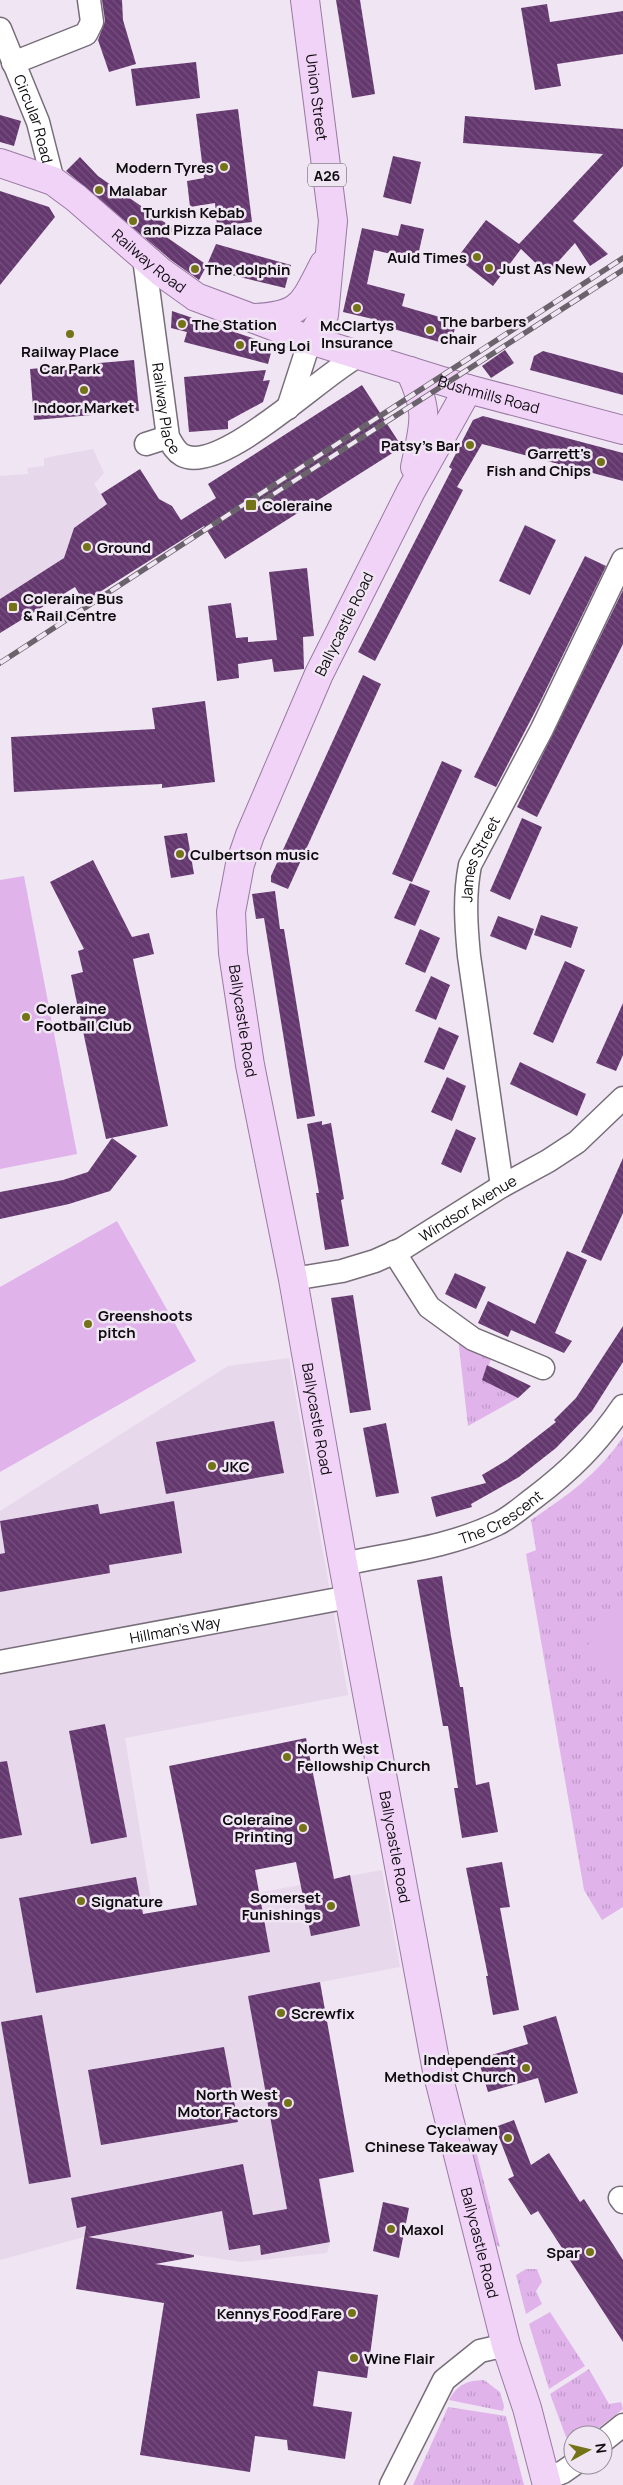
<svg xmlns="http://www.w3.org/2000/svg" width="623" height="2485" viewBox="0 0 623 2485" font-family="Manrope,sans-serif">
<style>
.built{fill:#e7d8eb}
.grass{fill:url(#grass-tufts)}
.pitch{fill:#e0b4eb}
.building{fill:url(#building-back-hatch)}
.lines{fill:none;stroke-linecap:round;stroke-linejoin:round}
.minor-casing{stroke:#786e7a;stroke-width:25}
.major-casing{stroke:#9a7aa3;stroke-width:30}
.minor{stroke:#fff;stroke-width:22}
.major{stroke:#f0d3f7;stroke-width:28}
.rail-casing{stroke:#6a636b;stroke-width:5.5}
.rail{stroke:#f0e5f3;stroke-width:4;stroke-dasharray:11;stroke-linecap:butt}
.poi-dot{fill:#747318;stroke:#f0e5f3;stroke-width:2}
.labels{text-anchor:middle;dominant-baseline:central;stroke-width:5;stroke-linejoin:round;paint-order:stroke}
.shield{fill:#f0e5f3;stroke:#524c53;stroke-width:1}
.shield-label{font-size:14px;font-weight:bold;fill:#0e0b0f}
.street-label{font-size:15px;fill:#0e0b0f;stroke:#f0e5f3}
.poi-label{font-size:15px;font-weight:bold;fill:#0e0b0f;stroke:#f0e5f3;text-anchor:start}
</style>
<defs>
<pattern id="grass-tufts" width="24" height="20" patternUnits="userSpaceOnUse" patternTransform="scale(1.25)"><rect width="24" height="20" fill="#e0b4eb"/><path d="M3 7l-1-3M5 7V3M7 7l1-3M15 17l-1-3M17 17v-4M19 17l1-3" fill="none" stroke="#bf99c8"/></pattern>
<pattern id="building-back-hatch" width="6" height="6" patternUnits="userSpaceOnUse" patternTransform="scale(1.25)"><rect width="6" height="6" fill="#64386f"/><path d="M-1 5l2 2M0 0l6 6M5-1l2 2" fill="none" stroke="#75517d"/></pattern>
</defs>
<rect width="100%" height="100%" fill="#f0e5f3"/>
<g class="built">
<polygon points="93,449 104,473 94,484 107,504 74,528 64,559 0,599 0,476 28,474 27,468 44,466 44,458"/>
<polygon points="289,1358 348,1695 125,1738 151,1899 143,1914 382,1870 400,1967 248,1996 320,2178 330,2242 327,2253 241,2262 84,2237 0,2260 0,1511 228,1366"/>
</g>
<g class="grass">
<polygon points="458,1338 494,1353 482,1380 518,1398 468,1426"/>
<path d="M623,1437v470l-21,13 -18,-30 -58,-336 10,-4 -5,-30c36,-24 67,-46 92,-83z"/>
<polygon points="475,2146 500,2247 496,2245 472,2149"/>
<polygon points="526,2269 537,2269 542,2282 536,2291 542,2304 526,2314 516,2275"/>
<polygon points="550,2312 585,2366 549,2389 529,2324"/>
<polygon points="589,2369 609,2404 621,2402 623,2409 589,2435 573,2435 573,2440 566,2437 550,2394"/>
<path d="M484,2380l16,12 4,14 -1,5 -54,-11c9,-16 17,-19 35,-20z"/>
<polygon points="448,2407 506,2416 524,2485 413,2485"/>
</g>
<g class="pitch">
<polygon points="24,876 77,1154 0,1169 0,880"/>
<polygon points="117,1221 196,1361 0,1472 0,1287"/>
<polygon points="623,1605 623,1691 581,1653"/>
</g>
<g class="building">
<polygon points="102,0 122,0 123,20 136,64 109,72 98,40 105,21"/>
<polygon points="336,0 360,0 375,94 352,98"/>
<polygon points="547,4 550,22 623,11 623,54 557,64 561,86 535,90 521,8"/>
<polygon points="196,62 200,98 136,106 131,69"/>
<polygon points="238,109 252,222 217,226 215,203 190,207 187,181 204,178 196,114"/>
<polygon points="0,115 21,121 14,146 0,142"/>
<polygon points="465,116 623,129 623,166 573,221 608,254 590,266 575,243 547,274 521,249 493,286 457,258 486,220 519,244 603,154 463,143"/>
<polygon points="393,156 421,162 411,204 383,197"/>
<polygon points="80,157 98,176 177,231 162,234 207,265 199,280 171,260 66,171"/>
<polygon points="0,191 49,207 55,217 0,285"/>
<polygon points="401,224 424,229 417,260 374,250 367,284 405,294 402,306 457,322 450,345 376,324 377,320 343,312 362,228 398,236"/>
<polygon points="216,244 291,265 285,288 232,275 207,265"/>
<polygon points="172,311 273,345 268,364 184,342 187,332 171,328"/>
<polygon points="505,350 514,363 491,378 482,366"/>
<polygon points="543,351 623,373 623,395 530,370 534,356"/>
<polygon points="134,360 139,411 34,420 30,369"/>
<polygon points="266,370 263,381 270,380 263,402 228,421 228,429 189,432 184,377"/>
<polygon points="362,385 402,447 225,559 204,526 84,602 75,587 0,633 0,599 64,558 74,528 107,504 101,494 140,469 159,499 172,506 181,520 216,498 208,484"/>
<polygon points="483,416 623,453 623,481 482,444 457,487 463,490 375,661 358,652 452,469 449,467 473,420"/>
<polygon points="525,525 556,540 530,595 499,581"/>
<polygon points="585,556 606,566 540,702 496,787 474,777"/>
<polygon points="307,568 314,636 303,637 304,669 274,672 272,659 238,664 239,678 217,681 208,606 231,603 236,638 248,637 248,642 277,640 269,572"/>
<polygon points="623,590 623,644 537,817 517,807"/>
<polygon points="363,675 381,684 288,889 271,882 271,876"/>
<polygon points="205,701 215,782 162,788 162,784 14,792 11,737 155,729 152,708"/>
<polygon points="442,761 462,770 412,882 392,874"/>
<polygon points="522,818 542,827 510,900 490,891"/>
<polygon points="187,833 194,874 171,878 164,836"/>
<polygon points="93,860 132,937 149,933 154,954 133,959 168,1126 106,1139 71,975 83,972 78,951 84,949 50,882"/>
<polygon points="410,883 430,891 415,926 394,918"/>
<polygon points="275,891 280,929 284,929 315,1116 297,1119 264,918 256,919 252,894"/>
<polygon points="541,915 578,927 571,948 534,935"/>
<polygon points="498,916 534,929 526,950 490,936"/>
<polygon points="420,929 440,938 425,973 405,964"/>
<polygon points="565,961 585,970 553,1043 533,1034"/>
<polygon points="431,976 450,985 436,1020 415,1011"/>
<polygon points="623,1003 623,1055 616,1071 596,1063"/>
<polygon points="439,1027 459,1036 444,1070 424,1062"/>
<polygon points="520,1062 586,1094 577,1116 510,1084"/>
<polygon points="447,1077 466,1086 452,1121 431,1112"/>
<polygon points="322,1121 322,1125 331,1123 344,1199 341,1200 349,1246 325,1250 316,1193 319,1193 307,1124"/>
<polygon points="456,1129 476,1138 461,1173 441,1164"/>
<polygon points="112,1138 137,1156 110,1191 69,1204 0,1219 0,1192 63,1180 88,1172"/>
<polygon points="623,1158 623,1213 601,1261 581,1252"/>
<polygon points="567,1251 587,1260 555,1333 572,1341 564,1353 511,1330 508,1337 478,1323 488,1301 535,1324"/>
<polygon points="455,1273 486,1287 476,1309 445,1294"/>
<polygon points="353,1295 371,1410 350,1413 331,1298"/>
<polygon points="623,1326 623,1362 592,1411 556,1448 519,1477 471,1504 472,1507 436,1517 431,1497 486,1483 482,1475 507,1460 556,1422 554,1420 576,1398"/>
<polygon points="487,1365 531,1386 518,1398 482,1380"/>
<polygon points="274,1421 284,1473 166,1494 156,1442"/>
<polygon points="386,1423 399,1493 376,1497 363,1428"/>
<polygon points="174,1501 182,1553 109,1565 110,1573 0,1592 0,1554 5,1553 0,1521 98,1504 100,1514"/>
<polygon points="442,1576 451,1636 460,1687 463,1687 476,1785 489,1782 498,1832 462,1838 454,1788 458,1788 448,1726 443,1726 417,1580"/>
<polygon points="105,1724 127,1837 91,1844 69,1731"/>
<polygon points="306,1738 334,1879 350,1875 360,1926 311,1936 296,1862 255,1870 270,1952 36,1993 19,1898 136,1877 143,1914 197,1905 169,1766"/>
<polygon points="7,1761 22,1835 0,1839 0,1762"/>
<polygon points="502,1862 510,1907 500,1908 519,2010 493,2015 486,1976 488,1976 466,1868"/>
<polygon points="320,1982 354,2172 319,2179 330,2242 261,2255 260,2245 229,2250 222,2211 88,2237 194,2255 194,2257 155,2264 378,2295 367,2378 318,2371 313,2406 352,2412 345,2459 288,2450 287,2440 255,2436 250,2472 140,2455 164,2303 76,2289 86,2226 77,2228 71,2198 243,2164 253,2215 287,2209 248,1996"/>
<polygon points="42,2015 71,2177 29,2184 1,2022"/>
<polygon points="556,2016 578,2093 545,2103 538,2078 488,2092 478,2059 528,2044 523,2026"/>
<polygon points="224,2047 238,2122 101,2145 88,2070"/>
<polygon points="514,2120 531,2165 549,2153 580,2202 584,2199 623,2260 623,2342 538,2211 531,2215 508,2179 514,2176 495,2127"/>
<polygon points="383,2202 409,2208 399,2258 373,2251"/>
</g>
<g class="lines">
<g class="minor-casing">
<g id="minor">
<path id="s1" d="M0,29l38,93 15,59"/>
<polyline points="13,63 86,34 92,22 89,0"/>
<path id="s2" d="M144,258l24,179c4,7 7,14 14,18 39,21 142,-83 178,-100"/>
<polyline points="288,408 310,340"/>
<polyline points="146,444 168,437"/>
<path id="s3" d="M502,1186l-33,-230c-3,-31 -5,-60 1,-91l72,-136 81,-169"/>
<polyline points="394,1252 429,1307 473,1339 543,1368"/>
<path id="s4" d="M293,1279l49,-8 33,-10 27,-12 100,-63 46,-25 29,-19 46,-44"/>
<path id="s5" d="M343,1564c51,-11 107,-17 154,-40 13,-6 25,-17 37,-26 37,-28 63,-54 89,-92"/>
<path id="s6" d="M0,1662l349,-65"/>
<polyline points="620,2198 623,2202"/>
<polyline points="603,2441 623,2425"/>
<polyline points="546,2479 563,2472 573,2465"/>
<polyline points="391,2485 444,2380 480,2351 506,2345"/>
</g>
</g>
<g class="major-casing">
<g id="major">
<path id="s7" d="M305,0l28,221 -9,94 -14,25"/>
<path id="s8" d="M0,163l53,18 23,17 85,74 35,25 114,43 158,49 155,41"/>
<path d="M254,318c48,-2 49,-14 70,-54"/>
<path d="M410,371c20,42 14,53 5,96"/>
<path id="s9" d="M468,389l-57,102 -92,183 -69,161 -10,29 -9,48 2,41 17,112 43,214 50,285 94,507 69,274 21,63 20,77"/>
</g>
</g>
<use href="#minor" class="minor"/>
<use href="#major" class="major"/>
<g class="rail-casing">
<g id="rail">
<polyline points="255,506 623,270"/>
<polyline points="0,663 623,258"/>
</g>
</g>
<use href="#rail" class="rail"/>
</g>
<g class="poi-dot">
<circle cx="224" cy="167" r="5"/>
<circle cx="99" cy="190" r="5"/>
<circle cx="133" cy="221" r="5"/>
<circle cx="477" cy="257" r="5"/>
<circle cx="489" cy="268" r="5"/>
<circle cx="195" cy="269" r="5"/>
<circle cx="357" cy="308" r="5"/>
<circle cx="182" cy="324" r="5"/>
<circle cx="430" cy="330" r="5"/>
<circle cx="70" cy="334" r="5"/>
<circle cx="240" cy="345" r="5"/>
<circle cx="84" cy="390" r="5"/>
<circle cx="470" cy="445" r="5"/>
<circle cx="601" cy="462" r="5"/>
<rect x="245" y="499" width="12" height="12" rx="2.5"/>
<circle cx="87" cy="547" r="5"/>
<rect x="8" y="602" width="10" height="10" rx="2.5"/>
<circle cx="180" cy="854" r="5"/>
<circle cx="26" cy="1017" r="5"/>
<circle cx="88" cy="1324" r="5"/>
<circle cx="212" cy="1466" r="5"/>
<circle cx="287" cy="1757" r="5"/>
<circle cx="303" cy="1828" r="5"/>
<circle cx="81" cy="1901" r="5"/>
<circle cx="331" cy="1906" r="5"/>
<circle cx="281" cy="2013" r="5"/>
<circle cx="526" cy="2068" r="5"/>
<circle cx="288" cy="2103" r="5"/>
<circle cx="508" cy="2138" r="5"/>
<circle cx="391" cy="2229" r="5"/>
<circle cx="590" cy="2252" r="5"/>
<circle cx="352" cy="2313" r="5"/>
<circle cx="354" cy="2358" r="5"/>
</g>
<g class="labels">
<rect class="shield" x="308" y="163.5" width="38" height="23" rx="4"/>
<g class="shield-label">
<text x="327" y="175">A26</text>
</g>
<g class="street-label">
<text stroke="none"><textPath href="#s7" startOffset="98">Union Street</textPath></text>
<text stroke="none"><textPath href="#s1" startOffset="96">Circular Road</textPath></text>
<text stroke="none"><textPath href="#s8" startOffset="181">Railway Road</textPath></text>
<text stroke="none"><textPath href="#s8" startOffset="549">Bushmills Road</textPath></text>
<text stroke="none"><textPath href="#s2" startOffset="152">Railway Place</textPath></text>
<text transform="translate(344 624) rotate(-64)">Ballycastle Road</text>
<text stroke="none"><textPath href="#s3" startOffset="332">James Street</textPath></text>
<text stroke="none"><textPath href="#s9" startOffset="686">Ballycastle Road</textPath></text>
<text stroke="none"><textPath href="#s4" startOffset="191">Windsor Avenue</textPath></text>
<text stroke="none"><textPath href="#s9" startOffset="1091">Ballycastle Road</textPath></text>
<text stroke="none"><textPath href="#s5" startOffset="166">The Crescent</textPath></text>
<text stroke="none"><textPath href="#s6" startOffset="178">Hillman's Way</textPath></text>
<text stroke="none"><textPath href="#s9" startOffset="1526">Ballycastle Road</textPath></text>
<text stroke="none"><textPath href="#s9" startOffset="1931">Ballycastle Road</textPath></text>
</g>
<g class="poi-label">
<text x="214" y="167" text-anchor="end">Modern Tyres</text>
<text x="109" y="190">Malabar</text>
<text x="143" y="212">Turkish Kebab<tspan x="143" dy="17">and Pizza Palace</tspan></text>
<text x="467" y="257" text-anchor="end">Auld Times</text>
<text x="499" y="268">Just As New</text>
<text x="205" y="269">The dolphin</text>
<text x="440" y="321">The barbers<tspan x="440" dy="17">chair</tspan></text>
<text x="192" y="324">The Station</text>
<text x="357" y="325" text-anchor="middle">McClartys<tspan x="357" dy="17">Insurance</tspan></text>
<text x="250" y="345">Fung Loi</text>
<text x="70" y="351" text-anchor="middle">Railway Place<tspan x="70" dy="17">Car Park</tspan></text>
<text x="84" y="407" text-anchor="middle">Indoor Market</text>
<text x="460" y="445" text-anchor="end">Patsy's Bar</text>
<text x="591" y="453" text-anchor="end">Garrett's<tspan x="591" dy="17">Fish and Chips</tspan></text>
<text x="262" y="505">Coleraine</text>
<text x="97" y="547">Ground</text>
<text x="23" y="598">Coleraine Bus<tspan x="23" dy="17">&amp; Rail Centre</tspan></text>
<text x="190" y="854">Culbertson music</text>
<text x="36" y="1008">Coleraine<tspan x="36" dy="17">Football Club</tspan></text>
<text x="98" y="1315">Greenshoots<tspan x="98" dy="17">pitch</tspan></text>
<text x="222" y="1466">JKC</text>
<text x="297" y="1748">North West<tspan x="297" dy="17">Fellowship Church</tspan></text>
<text x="293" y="1819" text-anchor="end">Coleraine<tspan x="293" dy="17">Printing</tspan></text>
<text x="321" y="1897" text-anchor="end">Somerset<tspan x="321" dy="17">Funishings</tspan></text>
<text x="91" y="1901">Signature</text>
<text x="291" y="2013">Screwfix</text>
<text x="516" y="2059" text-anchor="end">Independent<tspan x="516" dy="17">Methodist Church</tspan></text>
<text x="278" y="2094" text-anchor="end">North West<tspan x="278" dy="17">Motor Factors</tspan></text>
<text x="498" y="2129" text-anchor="end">Cyclamen<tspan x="498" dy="17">Chinese Takeaway</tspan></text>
<text x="401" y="2229">Maxol</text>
<text x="580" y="2252" text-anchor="end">Spar</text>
<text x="342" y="2313" text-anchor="end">Kennys Food Fare</text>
<text x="364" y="2358">Wine Flair</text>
</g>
</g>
<g transform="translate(588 2450) rotate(82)"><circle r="24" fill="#f0e5f3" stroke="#968e98"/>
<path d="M0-4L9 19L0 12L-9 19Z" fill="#747318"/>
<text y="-8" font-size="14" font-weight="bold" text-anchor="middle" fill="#0e0b0f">N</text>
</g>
</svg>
